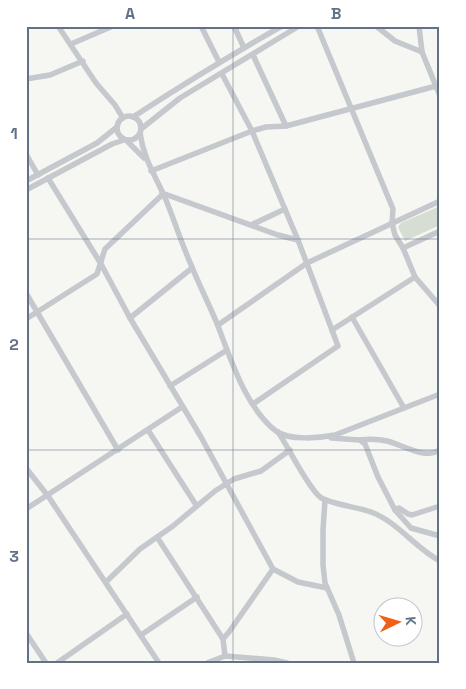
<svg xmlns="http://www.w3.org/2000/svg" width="466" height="689" viewBox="0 0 466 689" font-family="'Space Grotesk',sans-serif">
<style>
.green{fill:#d6ded3}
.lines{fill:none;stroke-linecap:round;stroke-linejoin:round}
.minor{stroke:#c5c8cc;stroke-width:5.5}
.grid{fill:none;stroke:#627286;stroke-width:1;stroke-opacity:0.55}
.neatline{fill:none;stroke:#627286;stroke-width:2}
.grid-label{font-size:16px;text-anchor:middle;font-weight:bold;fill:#627286}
</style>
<rect width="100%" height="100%" fill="#f6f6f2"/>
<polygon class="green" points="440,206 440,225 405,241 398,227 401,223"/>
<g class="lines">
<g class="minor">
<polyline points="58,26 96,83 115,105 123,118"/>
<polyline points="201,26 219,62"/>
<polyline points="234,26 244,48"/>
<polyline points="317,26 393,209 392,223 395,235 403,248 415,277 440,306"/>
<polyline points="376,26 395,41 422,52"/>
<polyline points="419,26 422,52 440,96"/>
<polyline points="71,44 113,26"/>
<polyline points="253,55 286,126"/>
<polyline points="222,74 252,131 298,240 338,346 253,404"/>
<polyline points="26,79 50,75 83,61"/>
<circle cx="129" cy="128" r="12"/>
<path d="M133,117c49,-32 98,-62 149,-91"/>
<polyline points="141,129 180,98 299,26"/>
<path d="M140,133c4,28 16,43 26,67 9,22 16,45 26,67 8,20 18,39 26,59 13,34 28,82 58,105 13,10 44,7 59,4l105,-41"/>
<polyline points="127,141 144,158"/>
<polyline points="26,154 38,175"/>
<polyline points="151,171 252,131 266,127 286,126 436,86"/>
<polyline points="48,178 101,264 130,318 201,437 273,569 298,582 327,588"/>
<polyline points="26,181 97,143 117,127"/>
<polyline points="26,190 112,144 124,140"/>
<polyline points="162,193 278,235 298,240"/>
<polyline points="251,225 285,209"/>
<polyline points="403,248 440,231"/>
<polyline points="26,293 118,450"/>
<polyline points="352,317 404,408"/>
<polyline points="130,318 192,268"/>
<polyline points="26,319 97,274 105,249 163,194"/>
<polyline points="218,325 307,263 440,201"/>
<polyline points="332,330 415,277"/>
<polyline points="170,386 227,350"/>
<polyline points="148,430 196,505"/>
<path d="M278,432c11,16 29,54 42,65 9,7 38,10 51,15 27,10 44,36 69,49"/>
<polyline points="331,438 360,440 365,444 378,477 395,510 411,528 440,536"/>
<path d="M360,440c9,-1 18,-1 27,1 17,4 37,19 53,9"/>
<polyline points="26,468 48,496 159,663"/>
<polyline points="325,500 323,530 323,565 325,583 339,615 354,663"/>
<polyline points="26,509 182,407"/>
<polyline points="395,510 399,508 408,514 412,515 440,506"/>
<polyline points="157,537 223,639 225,656"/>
<polyline points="106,582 140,549 173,526 215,491 234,479 261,471 290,450"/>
<polyline points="26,633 46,663"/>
<polyline points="141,635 197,597"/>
<polyline points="223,639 229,632 273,569"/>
<polyline points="57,663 127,614"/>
<polyline points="207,663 225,656 274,660 287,663"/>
</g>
</g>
<path class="grid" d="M233,26v637M26,239h414M26,450h414"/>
<rect width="466" height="689" fill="none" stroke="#ffffff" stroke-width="55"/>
<g transform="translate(398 622) rotate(85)"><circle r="24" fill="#ffffff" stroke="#c0c7cf"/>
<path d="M0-4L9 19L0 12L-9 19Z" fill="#f16016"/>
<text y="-8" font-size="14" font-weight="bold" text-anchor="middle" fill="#627286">K</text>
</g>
<rect x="28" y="28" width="410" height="634" class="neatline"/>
<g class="grid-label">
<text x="130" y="19">A</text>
<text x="336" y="19">B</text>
<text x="14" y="139">1</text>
<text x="14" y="350">2</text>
<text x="14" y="562">3</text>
</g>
</svg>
